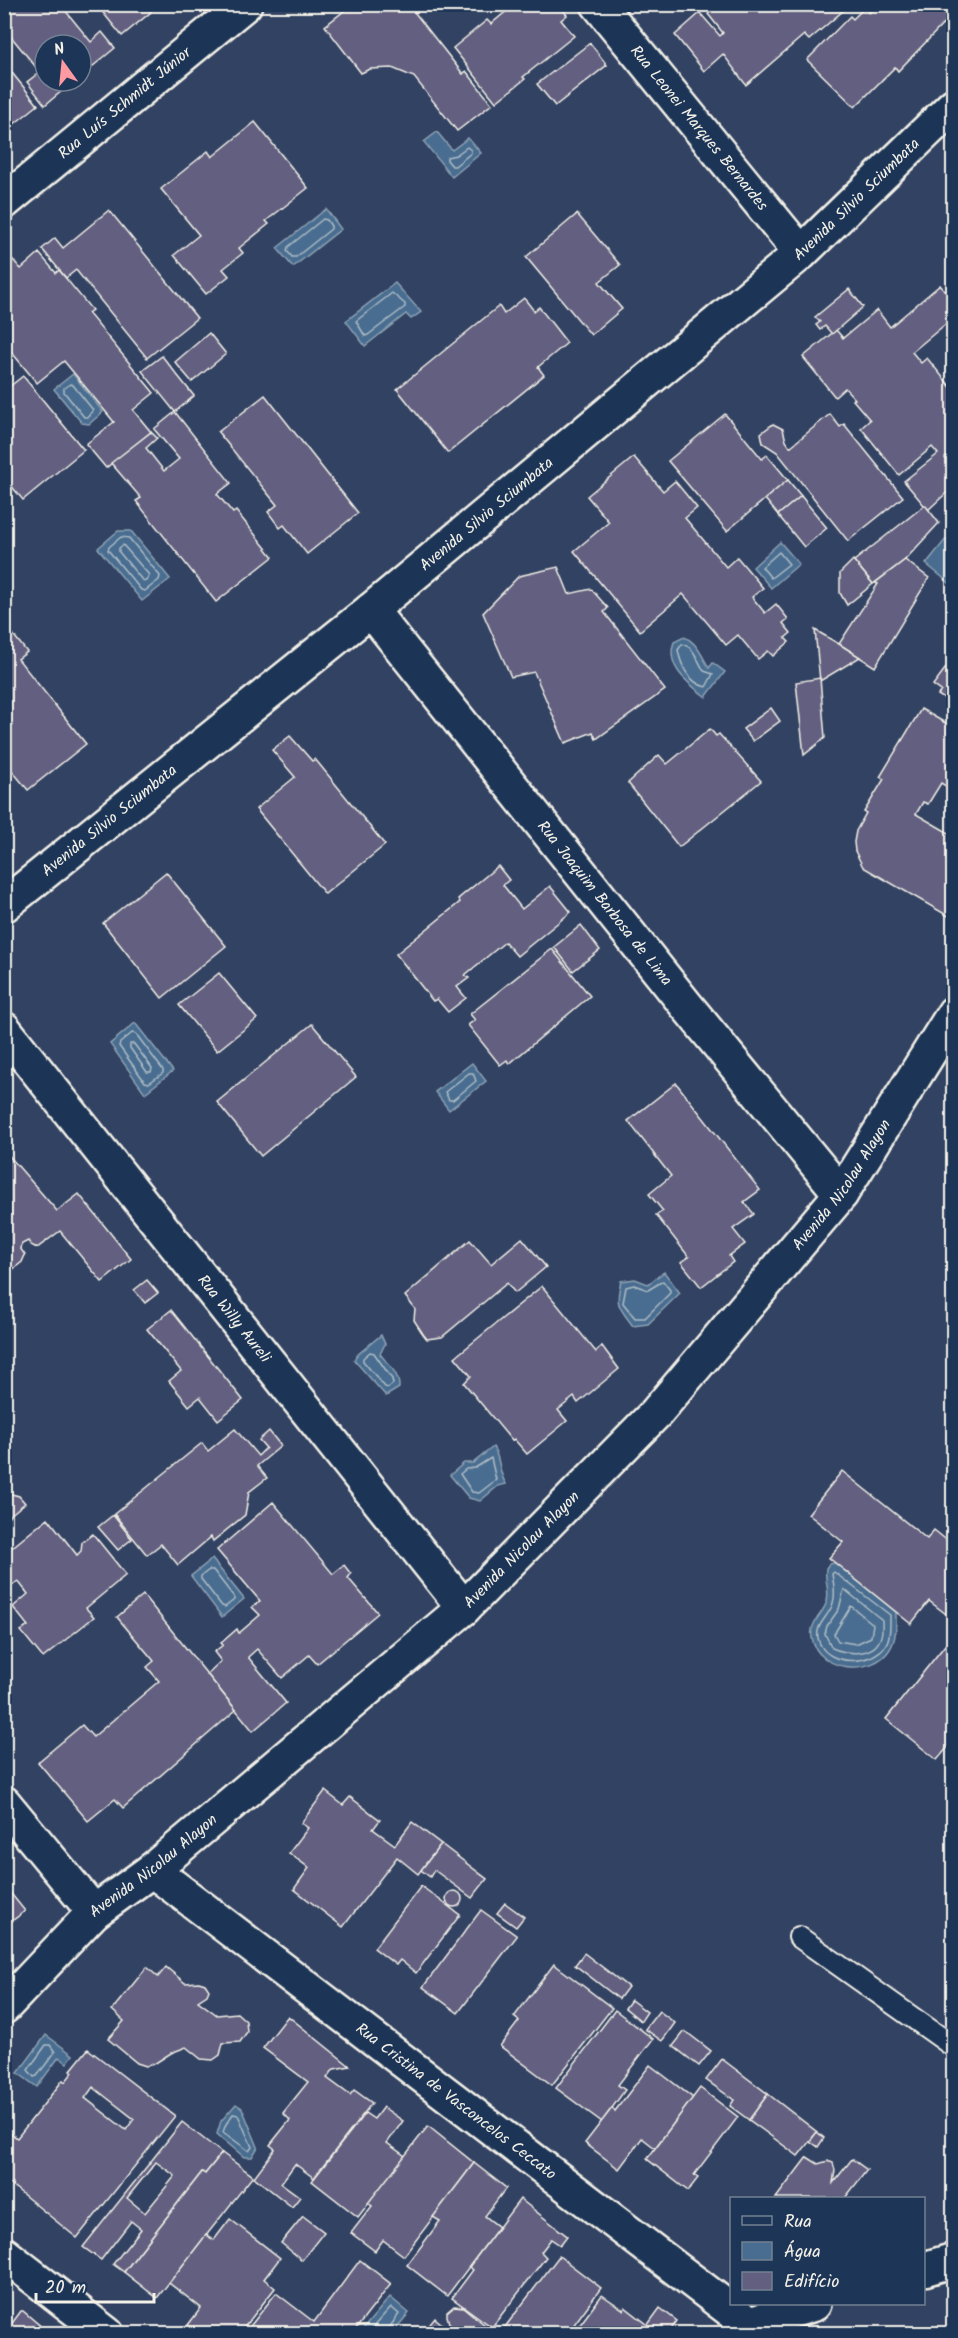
<svg xmlns="http://www.w3.org/2000/svg" width="958" height="2338" viewBox="0 0 958 2338" font-family="Kalam,sans-serif">
<style>
.water{fill:#486d90;stroke:#8da2b3;stroke-width:1.5}
.lines{fill:none;stroke-linecap:round;stroke-linejoin:round}
.shore{stroke:#afbcc5;stroke-width:1.5}
.building{fill:#625f80;stroke:#f4f1e8;stroke-width:1.5;fill-rule:evenodd}
.service-casing{stroke:#f4f1e8;stroke-width:24}
.minor-casing{stroke:#f4f1e8;stroke-width:38}
.service{stroke:#1d3557;stroke-width:20}
.minor{stroke:#1d3557;stroke-width:33}
.labels{text-anchor:middle;dominant-baseline:central;stroke-width:6;stroke-linejoin:round;paint-order:stroke}
.street-label{font-size:16px;fill:#f4f1e8;stroke:#1d3557}
</style>
<rect width="100%" height="100%" fill="#324263"/>
<filter id="ink" filterUnits="userSpaceOnUse"><feTurbulence type="fractalNoise" baseFrequency=".0167" numOctaves="2"/><feDisplacementMap in="SourceGraphic" scale="12" xChannelSelector="R" yChannelSelector="G"/><feConvolveMatrix kernelMatrix="1 2 1 2 8 2 1 2 1" color-interpolation-filters="sRGB"/></filter>
<g filter="url(#ink)">
<g class="water">
<polygon points="437,132 452,150 468,138 481,153 452,177 424,142"/>
<polygon points="326,209 341,229 293,267 277,248"/>
<polygon points="395,283 421,312 411,319 406,314 365,346 346,321"/>
<polygon points="73,374 103,412 89,424 82,423 54,389"/>
<polygon points="118,531 131,531 170,579 142,601 98,548"/>
<polygon points="946,539 953,545 953,586 926,564"/>
<polygon points="780,542 799,564 771,588 753,567"/>
<path d="M684,637c13,5 18,19 25,31l4,-5 12,9 -19,25c-17,-13 -41,-30 -32,-55z"/>
<polygon points="135,1023 173,1071 145,1093 110,1044"/>
<polygon points="472,1063 486,1081 449,1110 435,1092"/>
<path d="M664,1272l16,21 -32,31 -15,2c-15,-20 -18,-21 -12,-45l14,-2 13,5z"/>
<path d="M381,1335l4,9 -5,10c8,10 20,20 19,34l-13,8 -32,-36 2,-4z"/>
<path d="M493,1447c8,12 5,25 13,37l-8,2 -18,15 -11,-3 -19,-23 14,-12h9z"/>
<polygon points="212,1559 244,1599 222,1617 191,1576"/>
<path d="M835,1563l61,49c0,12 1,26 -6,37 -17,28 -72,23 -78,-11 -3,-16 11,-23 15,-37 3,-12 -3,-21 -1,-33l3,-4z"/>
<polygon points="46,2035 73,2055 67,2063 59,2057 37,2087 18,2073"/>
<polygon points="236,2104 242,2108 258,2147 252,2157 244,2157 217,2134 221,2121"/>
<polygon points="390,2297 409,2313 392,2333 368,2333 363,2329"/>
</g>
<g class="lines">
<g class="shore">
<polygon points="467,147 471,150 471,153 455,166 452,166 447,160 447,157 456,155"/>
<polygon points="323,219 327,220 331,226 331,229 296,257 292,257 287,251 288,247"/>
<polygon points="392,293 405,304 405,307 368,335 365,336 356,321"/>
<polygon points="70,384 73,385 93,410 88,417 84,417 64,392 64,388"/>
<polygon points="121,537 129,538 160,576 159,580 145,591 141,590 108,550 109,547"/>
<polygon points="123,545 149,575 146,581 142,580 119,552 119,548"/>
<polygon points="779,552 789,564 771,578 762,567"/>
<path d="M682,644c12,2 16,18 22,27l9,3 -7,13c-17,-4 -25,-21 -28,-37z"/>
<polygon points="132,1033 136,1034 163,1070 163,1073 149,1083 145,1082 119,1046 120,1043"/>
<polygon points="130,1044 134,1044 152,1068 151,1072 147,1072 130,1048"/>
<polygon points="469,1073 473,1073 476,1081 453,1100 449,1100 445,1092"/>
<polygon points="663,1281 670,1290 670,1293 645,1318 635,1318 623,1303 626,1287 634,1285 648,1290"/>
<polygon points="370,1352 374,1353 392,1379 393,1384 388,1388 385,1387 363,1361 363,1358"/>
<polygon points="491,1458 496,1480 479,1493 472,1492 460,1474 466,1469 475,1468"/>
<polygon points="209,1570 213,1570 234,1597 234,1600 225,1607 222,1606 201,1579 201,1576"/>
<path d="M834,1572l56,43c0,10 1,24 -6,32 -14,18 -54,19 -64,-3 -8,-17 6,-24 12,-38 4,-10 2,-21 0,-32z"/>
<path d="M844,1589l38,31c0,6 1,13 -2,19 -7,18 -34,15 -48,9l-7,-14 2,-8 12,-17z"/>
<polygon points="851,1606 873,1624 871,1637 856,1644 838,1641 834,1634"/>
<polygon points="46,2045 50,2045 55,2052 37,2076 34,2077 28,2070"/>
<polygon points="233,2114 238,2115 252,2147 249,2151 223,2132 226,2124"/>
<polyline points="371,2334 372,2328 391,2307 399,2314 389,2328 388,2334"/>
</g>
</g>
<g class="building">
<polygon points="4,4 60,4 91,42 102,32 115,48 81,76 81,45 45,45 45,81 74,81 45,105 27,82 40,72 4,28"/>
<polygon points="96,4 146,4 151,12 122,36"/>
<polygon points="353,4 408,4 463,74 466,71 492,104 457,131 414,77 392,68 370,69 361,73 325,26"/>
<polygon points="515,4 559,4 567,15 561,20 574,36 523,77 525,79 496,102 453,48 487,20 491,24"/>
<polygon points="719,4 851,4 809,40 804,35 746,85 723,54 704,71 675,35 700,13 720,36 723,33 708,14"/>
<polygon points="877,4 939,4 951,16 898,71 895,67 855,107 807,60 850,16 853,19 864,8 869,13"/>
<polygon points="590,43 607,65 555,106 537,84"/>
<polygon points="4,63 38,105 4,132"/>
<polygon points="255,122 308,188 266,221 269,224 239,248 243,253 223,269 229,276 206,294 174,255 199,235 161,189 208,151 212,157"/>
<polygon points="109,210 197,318 147,358 76,270 66,278 42,249 55,238 63,248"/>
<polygon points="577,214 620,265 599,282 622,309 591,335 526,257"/>
<polygon points="5,251 21,269 39,253 56,273 59,270 92,310 88,313 154,393 133,410 151,432 106,468 86,444 114,422 64,361 37,383 4,343"/>
<polygon points="940,285 954,302 954,317 912,352 921,363 927,358 954,391 954,450 945,458 954,468 954,486 928,510 904,481 938,454 932,447 899,475 861,428 870,420 853,400 855,399 845,388 835,397 803,357 836,330 843,338 877,310 890,327"/>
<polygon points="849,289 863,307 832,334 825,326 820,330 816,325 820,322 815,317"/>
<polygon points="524,298 534,311 539,307 567,343 538,367 544,375 448,453 397,389 499,306 504,314"/>
<polygon points="209,333 226,354 192,382 175,362"/>
<polygon points="162,356 194,396 175,412 142,371"/>
<polygon points="23,376 84,450 23,500 4,477 4,391"/>
<polygon points="265,395 358,513 307,554 284,525 280,528 268,512 277,505 218,432"/>
<polygon points="175,412 231,483 217,494 233,513 236,511 273,557 216,602 136,501 141,498 111,463 151,432 157,438 146,448 164,471 179,459 154,429"/>
<polygon points="725,414 762,459 767,455 788,480 727,531 668,461"/>
<polygon points="830,414 840,427 844,424 903,497 848,541 777,452 763,443 761,433 773,424 783,429 786,441 790,447"/>
<polygon points="634,457 663,491 675,481 697,508 685,518 726,567 737,557 763,588 752,597 765,613 776,604 788,619 783,623 791,633 785,638 789,642 773,656 768,651 758,659 738,635 726,645 683,594 640,631 574,551 609,522 587,496"/>
<polygon points="788,480 801,496 778,515 765,499"/>
<polygon points="801,496 827,528 804,547 778,515"/>
<polygon points="925,505 939,523 905,560 873,584 854,561"/>
<polygon points="853,560 873,584 847,605 840,593 840,573"/>
<polygon points="905,560 929,578 875,667 839,644 878,584 875,583"/>
<polygon points="558,567 569,594 591,589 608,608 604,612 665,690 596,739 593,732 565,743 534,672 511,677 483,613 519,576"/>
<polygon points="4,623 27,652 18,659 86,744 28,790 4,761"/>
<polygon points="815,630 839,644 860,657 820,681"/>
<polygon points="954,657 954,705 938,695 941,691 933,685"/>
<polygon points="820,678 825,738 804,755 796,682"/>
<polygon points="771,708 780,721 753,741 743,729"/>
<polygon points="921,709 954,728 954,791 941,783 928,804 923,802 916,814 954,836 954,912 950,917 863,867 855,851 854,842 856,831 866,813 864,812 884,779 880,777"/>
<polygon points="710,729 716,736 719,734 761,781 679,847 628,783 659,755 667,764"/>
<polygon points="290,736 312,761 315,759 385,845 325,894 256,809 295,777 272,750"/>
<polygon points="498,866 509,880 503,885 522,909 550,886 571,912 517,956 505,942 465,975 469,978 457,987 466,998 448,1012 437,999 433,1001 396,954 460,902 458,899"/>
<polygon points="166,872 226,946 162,998 103,923"/>
<polygon points="581,925 600,950 573,971 554,947"/>
<polygon points="552,949 590,996 509,1064 507,1060 500,1065 468,1025 475,1020 470,1014"/>
<polygon points="219,973 257,1019 217,1051 179,1005"/>
<polygon points="312,1024 356,1077 261,1156 217,1102"/>
<polygon points="676,1083 760,1190 744,1202 754,1214 733,1229 745,1244 729,1256 733,1262 701,1287 681,1262 689,1257 656,1215 663,1211 649,1194 671,1176 628,1121"/>
<polygon points="4,1150 57,1211 79,1194 131,1259 102,1282 60,1231 37,1248 31,1245 28,1241 22,1244 20,1248 25,1255 22,1262 12,1270 6,1270"/>
<polygon points="522,1238 546,1267 515,1293 507,1283 442,1337 427,1339 423,1334 414,1320 415,1309 405,1296 470,1240 491,1264"/>
<polygon points="147,1280 158,1293 145,1303 134,1290"/>
<polygon points="542,1286 596,1352 602,1346 619,1369 578,1403 574,1397 558,1410 567,1421 527,1454 514,1439 512,1441 464,1383 471,1376 455,1357"/>
<polygon points="171,1310 243,1400 218,1420 200,1397 189,1406 169,1381 181,1371 147,1329"/>
<polygon points="235,1429 258,1456 266,1448 259,1440 269,1431 281,1446 257,1466 267,1478 249,1492 245,1515 213,1541 211,1537 178,1565 161,1544 147,1555 114,1514 202,1443 208,1451"/>
<polygon points="842,1471 927,1539 934,1530 954,1546 954,1620 929,1601 911,1624 829,1558 843,1542 808,1514"/>
<polygon points="4,1492 19,1496 25,1503 4,1520"/>
<polygon points="273,1502 333,1574 344,1565 351,1574 348,1578 378,1613 317,1664 309,1655 282,1678 257,1649 248,1657 286,1703 253,1731 207,1674 221,1661 214,1652 223,1645 221,1643 237,1629 239,1633 260,1615 252,1607 260,1601 217,1550"/>
<polygon points="113,1515 132,1539 118,1550 98,1527"/>
<polygon points="48,1518 77,1555 81,1551 82,1542 93,1534 126,1575 86,1608 94,1617 43,1658 21,1631 28,1626 13,1607 28,1594 18,1581 4,1592 4,1554"/>
<polygon points="143,1595 236,1710 123,1808 115,1799 88,1821 38,1762 82,1725 93,1737 159,1681 147,1667 154,1661 117,1617"/>
<polygon points="954,1634 954,1751 948,1747 937,1760 886,1719"/>
<polygon points="325,1791 343,1805 350,1797 380,1820 373,1829 395,1845 412,1822 441,1844 418,1874 397,1857 343,1927 294,1889 309,1868 289,1853 308,1828 301,1823"/>
<polygon points="441,1844 487,1879 472,1898 434,1870 430,1877 421,1870"/>
<polygon points="4,1885 25,1911 4,1927"/>
<polygon points="421,1886 460,1915 416,1973 400,1960 396,1965 374,1948"/>
<circle cx="454" cy="1899" r="8"/>
<polygon points="505,1903 524,1917 516,1927 497,1913"/>
<polygon points="481,1910 517,1936 458,2013 423,1987"/>
<polygon points="584,1953 628,1987 619,1999 575,1965"/>
<polygon points="554,1964 612,2008 552,2085 500,2046 519,2021 514,2017"/>
<polygon points="147,1967 158,1977 166,1967 185,1983 199,1982 205,1984 209,1990 207,1995 198,2001 217,2015 237,2013 246,2021 247,2032 240,2042 223,2043 220,2055 213,2060 201,2059 186,2047 171,2053 154,2064 146,2066 137,2063 108,2039 124,2021 112,2010"/>
<polygon points="631,2000 647,2012 641,2021 625,2008"/>
<polygon points="615,2010 653,2039 618,2085 625,2090 602,2122 556,2088"/>
<polygon points="659,2011 675,2023 662,2041 645,2029"/>
<polygon points="288,2016 350,2066 334,2069 327,2078 350,2095 354,2090 372,2103 314,2178 295,2164 281,2183 300,2197 292,2207 254,2177 275,2149 270,2145 290,2120 283,2113 308,2082 263,2048"/>
<polygon points="685,2031 711,2051 699,2066 673,2046"/>
<path d="M88,2049l87,67 -98,122 -73,-59v-39l6,-7 7,5 46,-58 2,2 8,-10 -2,-2zM93,2087l41,32 -8,11 -41,-32z"/>
<polygon points="722,2059 768,2094 749,2120 730,2106 734,2100 706,2080"/>
<polygon points="650,2065 693,2098 655,2148 642,2138 619,2169 585,2143 612,2108 615,2111"/>
<polygon points="700,2088 738,2117 694,2175 698,2178 688,2191 647,2159"/>
<polygon points="768,2094 817,2132 798,2156 749,2120"/>
<polygon points="383,2107 403,2121 387,2143 405,2156 358,2217 312,2181 365,2113 374,2119"/>
<path d="M182,2122l40,31 -17,21 -3,-2 -78,100 -11,-8 28,-35 -10,-8 -30,39 -18,-13zM156,2162l19,14 -30,37 -18,-15z"/>
<polygon points="428,2126 474,2163 404,2256 383,2240 375,2251 351,2233 372,2206 368,2203"/>
<polygon points="817,2132 824,2138 818,2147 810,2141"/>
<polygon points="222,2153 253,2176 157,2298 124,2272 202,2172 205,2174"/>
<polygon points="807,2157 818,2164 828,2161 833,2163 835,2170 833,2183 852,2159 867,2170 845,2198 776,2198"/>
<polygon points="474,2163 506,2188 485,2216 499,2227 447,2296 407,2265 440,2221 433,2217"/>
<polygon points="520,2199 567,2236 560,2245 551,2239 541,2252 546,2257 492,2327 452,2298 473,2270 469,2267"/>
<polygon points="303,2216 324,2232 302,2260 281,2243"/>
<polygon points="230,2219 280,2258 264,2279 275,2288 239,2334 198,2334 188,2325 201,2308 169,2283 206,2235 214,2240"/>
<polygon points="559,2256 601,2288 567,2334 506,2334 505,2327"/>
<polygon points="360,2260 391,2284 352,2334 244,2334 276,2293 314,2322"/>
<polygon points="602,2295 624,2310 625,2307 648,2325 641,2334 573,2334"/>
<polygon points="454,2306 463,2307 485,2325 487,2328 486,2332 464,2334 456,2329 449,2323 447,2316 447,2312"/>
<polygon points="660,2308 677,2321 668,2334 641,2334"/>
<polygon points="21,2311 23,2311 50,2334 4,2334"/>
<polygon points="435,2318 436,2319 455,2334 422,2334"/>
</g>
<g class="lines">
<g class="service-casing">
<polyline id="service" points="799,1937 954,2047"/>
</g>
<g class="minor-casing">
<g id="minor">
<path id="s1" d="M598,4l203,249"/>
<path id="s2" d="M4,202l241,-198"/>
<path id="s3" d="M371,610l315,395 155,189"/>
<path id="s4" d="M4,905l367,-295 430,-357 153,-148"/>
<path id="s5" d="M4,1029l460,579"/>
<polyline points="4,1803 94,1912"/>
<path id="s6" d="M152,1870l610,464"/>
<path id="s7" d="M4,2007l90,-95 58,-42 312,-262 192,-195 185,-219 113,-181"/>
<polyline points="4,2254 107,2334"/>
<polyline points="924,2269 954,2260"/>
<polyline points="750,2324 814,2304"/>
</g>
</g>
<use href="#service" class="service"/>
<use href="#minor" class="minor"/>
</g>
</g>
<g class="labels">
<g class="street-label">
<text stroke="none"><textPath href="#s2" startOffset="156">Rua Luís Schmidt Júnior</textPath></text>
<text stroke="none"><textPath href="#s1" startOffset="160">Rua Leonei Marques Bernardes</textPath></text>
<text stroke="none"><textPath href="#s4" startOffset="1107">Avenida Silvio Sciumbata</textPath></text>
<text stroke="none"><textPath href="#s4" startOffset="621">Avenida Silvio Sciumbata</textPath></text>
<text stroke="none"><textPath href="#s4" startOffset="135">Avenida Silvio Sciumbata</textPath></text>
<text stroke="none"><textPath href="#s3" startOffset="375">Rua Joaquim Barbosa de Lima</textPath></text>
<text stroke="none"><textPath href="#s7" startOffset="1178">Avenida Nicolau Alayon</textPath></text>
<text stroke="none"><textPath href="#s5" startOffset="370">Rua Willy Aureli</textPath></text>
<text stroke="none"><textPath href="#s7" startOffset="692">Avenida Nicolau Alayon</textPath></text>
<text stroke="none"><textPath href="#s7" startOffset="206">Avenida Nicolau Alayon</textPath></text>
<text stroke="none"><textPath href="#s6" startOffset="382">Rua Cristina de Vasconcelos Ceccato</textPath></text>
</g>
</g>
<rect width="958" height="2338" fill="none" stroke="#1d3557" stroke-width="24"/>
<rect x="12" y="12" width="934" height="2314" fill="none" stroke="#f4f1e8" stroke-width="2" filter="url(#ink)"/>
<rect x="730" y="2197" width="195" height="108" fill="#1d3557" stroke="#738091" stroke-width="1.5"/>
<rect x="742" y="2216" width="30" height="9" fill="#1d3557" stroke="#738091" stroke-width="1.5"/>
<text x="784" y="2227" font-size="18" fill="#f4f1e8">Rua</text>
<rect x="742" y="2242" width="30" height="18" fill="#486d90" stroke="#738091" stroke-width="1.5"/>
<text x="784" y="2257" font-size="18" fill="#f4f1e8">Água</text>
<rect x="742" y="2272" width="30" height="18" fill="#625f80" stroke="#738091" stroke-width="1.5"/>
<text x="784" y="2287" font-size="18" fill="#f4f1e8">Edifício</text>
<g transform="translate(63 63) rotate(345)"><circle r="28" fill="#1d3557" stroke="#738091" stroke-width="1.5"/>
<path d="M0-4.5L10 22L0 15L-10 22Z" fill="#ff9aa2"/>
<text y="-9" font-size="16" font-weight="bold" text-anchor="middle" fill="#f4f1e8">N</text>
</g>
<path d="M36 2293v9h118v-9" fill="none" stroke="#f4f1e8" stroke-width="3"/>
<text x="45" y="2293" font-size="18" fill="#f4f1e8" stroke="#1d3557" stroke-width="4.5" paint-order="stroke">20 m</text>
</svg>
